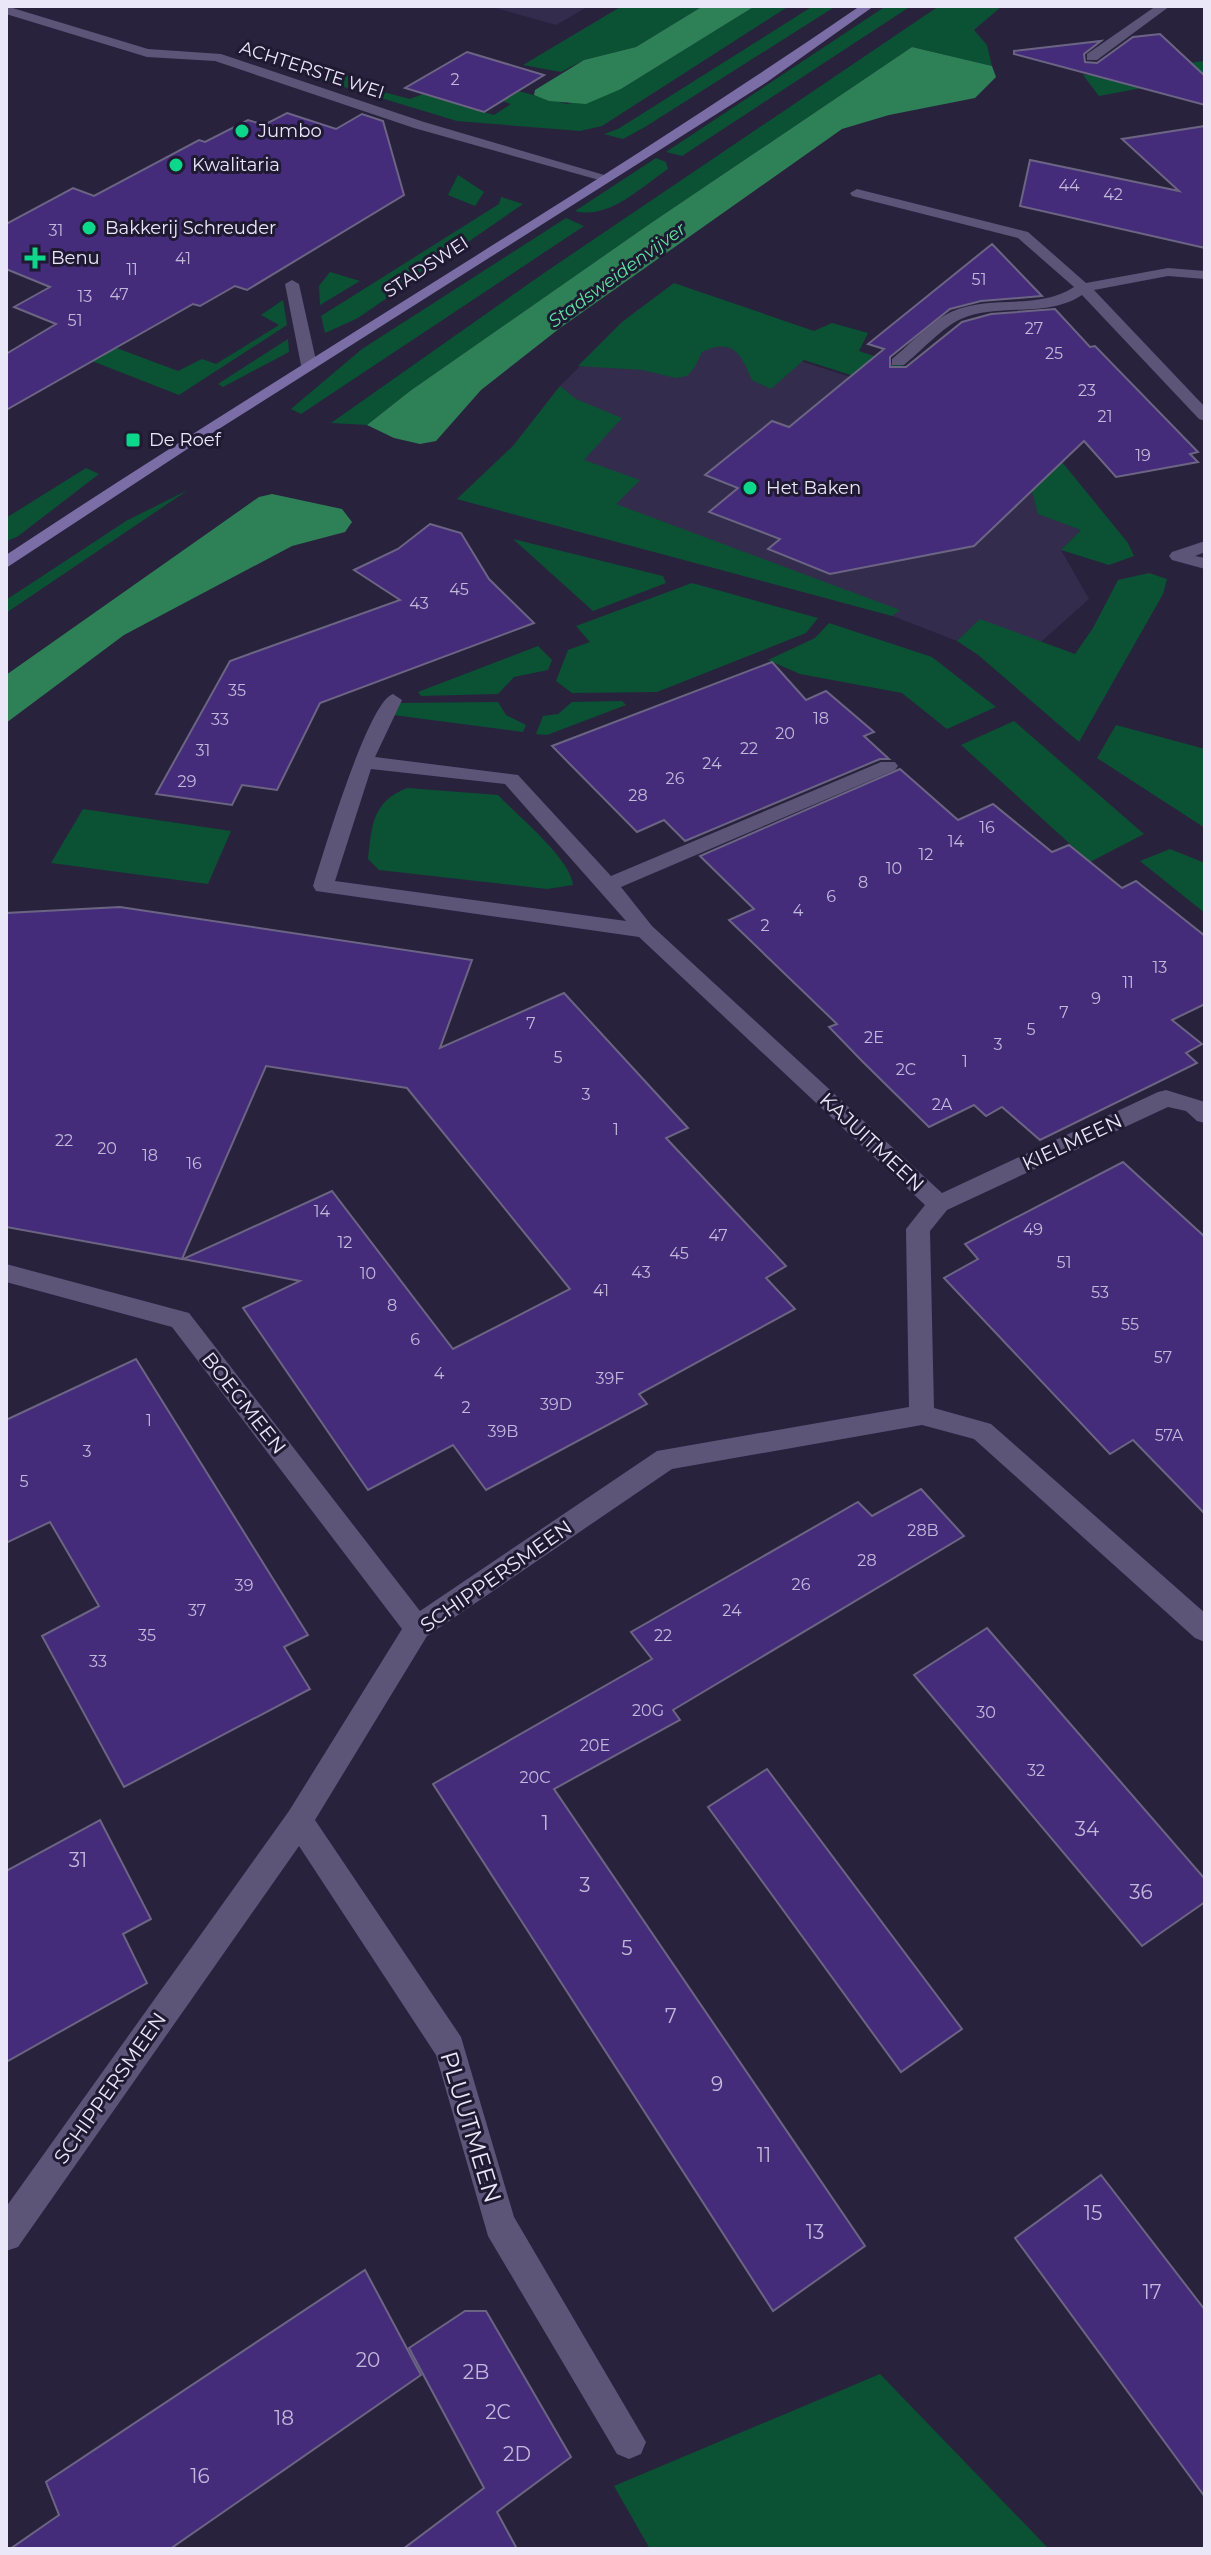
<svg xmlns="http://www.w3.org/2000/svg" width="1211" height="2555" viewBox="0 0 1211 2555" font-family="Montserrat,sans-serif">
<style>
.built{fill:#342c4c}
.green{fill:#0a5233}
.water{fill:#2e8057}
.building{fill:#452c7b;stroke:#6b6583;stroke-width:2}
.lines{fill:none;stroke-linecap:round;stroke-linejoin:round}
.lane{fill:#5d5578;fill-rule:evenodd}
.street{fill:#5d5578;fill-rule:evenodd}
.secondary{fill:#7b6ea6;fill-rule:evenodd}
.poi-dot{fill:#0ad98b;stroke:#1f1932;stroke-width:3}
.labels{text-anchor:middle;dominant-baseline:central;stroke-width:6;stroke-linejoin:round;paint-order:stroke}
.number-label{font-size:16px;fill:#c1b8da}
.far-street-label{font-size:18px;fill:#eae7f9;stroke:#1f1932}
.far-poi-label{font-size:18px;fill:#eae7f9;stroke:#1f1932;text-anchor:start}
.far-water-label{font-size:18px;font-style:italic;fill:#5ae7a1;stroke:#1f1932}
.street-label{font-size:20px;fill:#eae7f9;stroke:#1f1932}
.near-number-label{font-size:20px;fill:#c1b8da}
.near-street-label{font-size:24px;fill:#eae7f9;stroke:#1f1932}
</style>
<rect width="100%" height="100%" fill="#29223d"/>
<g class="built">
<polygon points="489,6 589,6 556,25"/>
<polygon points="638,309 981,419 1028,476 1081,530 1061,550 1089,599 1016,664 977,654 957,641 890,615 457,499 513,446 560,386"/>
</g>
<g class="green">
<polygon points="622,6 703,6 636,47 584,60 561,72 523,65"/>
<polygon points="755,6 789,6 602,126 580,131 457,121 318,79 329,70 377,84 372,89 410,99 423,94 494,115 511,104 503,101 518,91 567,104 621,89"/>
<polygon points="813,6 836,6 645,127 623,139 604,134 618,129"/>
<polygon points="886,6 911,6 682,156 666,152"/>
<polygon points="939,6 1002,6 974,30 987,45 992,66 912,47 651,223 410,391 367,425 331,423 544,273"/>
<polygon points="1205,61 1205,76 1099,96 1083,75"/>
<path d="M656,158l10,4 2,7c-27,18 -59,51 -93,42z"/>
<polygon points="458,175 484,192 475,206 448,195"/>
<polygon points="501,197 523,204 358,318 325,333 321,316 499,204"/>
<polygon points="566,218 584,226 301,414 291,409 362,349"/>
<polygon points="330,272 360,281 320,305 319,286"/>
<path d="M674,283l140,48 18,-8 36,10 -9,18 155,52 114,140 6,13 -25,9 -48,-15 20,-20 -43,-16 -10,-38 -171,-99 -53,-17 -33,29 -19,-9c-11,-25 -18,-43 -50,-28l-7,15 -8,9 -11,2 -34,-8 -64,-4 44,-44z"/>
<polygon points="283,300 287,325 179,395 92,361 114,347 178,371 202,359 216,364 279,325 261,315"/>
<polygon points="288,339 289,352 223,387 218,384"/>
<polygon points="560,386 576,399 622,418 584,460 640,480 616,504 900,610 892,616 457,499 513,446"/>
<polygon points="86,468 99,474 17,537 6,541 6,518"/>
<polygon points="188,490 6,613 6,600 126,521"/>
<polygon points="513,539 663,576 666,583 593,611"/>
<polygon points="1149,573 1167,579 1163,594 1079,742 977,654 957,641 980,619 1075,654 1093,628 1118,580"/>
<polygon points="692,583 818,618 806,633 657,692 572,693 556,681 568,650 590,642 576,626"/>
<polygon points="829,623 932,657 996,707 947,729 902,693 800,674 768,660 815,638"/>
<polygon points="538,646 552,660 548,670 514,677 498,694 421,696 418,692"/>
<polygon points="622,701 626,705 547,735 536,734 543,716 558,714 572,702"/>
<polygon points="498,702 506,715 526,725 523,732 393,715 399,703"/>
<polygon points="1014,721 1144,834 1090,862 961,745"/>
<polygon points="1116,725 1205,749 1205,828 1097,758"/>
<path d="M407,788l91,7c19,20 73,64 75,90l-26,4 -168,-19 -11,-11c4,-34 4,-57 39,-71z"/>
<polygon points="83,809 231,831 208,884 51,863"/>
<polygon points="1170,849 1205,863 1205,913 1140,861"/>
<polygon points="880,2374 1049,2549 650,2549 614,2486"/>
</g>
<g class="water">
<polygon points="703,6 755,6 621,89 586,104 549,101 534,95 535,90 584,60 636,47"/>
<polygon points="912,47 992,66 996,77 975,98 889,115 842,129 560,328 481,390 436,441 420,444 394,438 367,425 410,391 651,223"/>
<polygon points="272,494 342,509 352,522 345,532 292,546 124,635 6,723 6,675 259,497"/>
</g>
<g class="building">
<polygon points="1160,34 1205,76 1205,105 1014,54 1014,51 1101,41 1084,54 1085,62 1097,63 1133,37"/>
<polygon points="467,52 544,75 484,112 405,88"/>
<polygon points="287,113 336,129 362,114 383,121 404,195 247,290 235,286 200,306 193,304 6,410 6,354 56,324 14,307 50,287 6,269 6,224 73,188 94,196 199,140 205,142 248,120 264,125"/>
<polygon points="1205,126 1205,248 1020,206 1030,160 1179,191 1122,139"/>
<polygon points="992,244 1042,296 981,301 950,309 890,357 890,367 906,367 962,322 991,314 1055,309 1090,347 1095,346 1198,452 1190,454 1198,462 1116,477 1084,441 974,546 830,574 768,549 780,539 709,512 738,488 705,475 772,421 789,427 884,349 868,344"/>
<polygon points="430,524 461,533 489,579 534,623 320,703 277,790 242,785 232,805 156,794 230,661 400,600 354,570 398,549"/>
<polygon points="772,662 806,700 826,691 874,732 864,736 889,759 880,759 685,841 664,820 637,832 552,746"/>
<polygon points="900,769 958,820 993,804 1052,852 1069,845 1122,888 1136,881 1205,936 1205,1004 1172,1020 1202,1044 1186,1053 1197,1063 1040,1140 1002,1107 986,1116 974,1105 929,1127 862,1061 829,1027 837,1024 729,920 754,909 700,856"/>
<polygon points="120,907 472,960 440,1048 564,993 688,1128 666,1138 786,1266 766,1278 795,1309 639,1394 647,1404 486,1490 453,1445 368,1490 243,1308 300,1281 183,1259 332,1191 453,1349 570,1289 407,1088 266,1066 182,1259 6,1227 6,913"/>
<polygon points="1123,1162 1205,1237 1205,1514 1133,1440 1110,1454 944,1278 978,1259 965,1244"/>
<polygon points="136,1359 308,1635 284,1647 310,1689 124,1787 42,1636 99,1606 50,1522 6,1543 6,1420"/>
<polygon points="921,1489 964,1536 673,1710 680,1720 554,1789 865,2246 773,2311 433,1784 652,1659 631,1632 858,1502 872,1516"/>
<polygon points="987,1628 1205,1879 1205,1902 1142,1946 914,1675"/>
<polygon points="767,1769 962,2029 901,2072 708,1807"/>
<polygon points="100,1820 151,1919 123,1934 147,1983 6,2062 6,1871"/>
<polygon points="1101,2175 1205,2310 1205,2497 1015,2238"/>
<polygon points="365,2270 421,2375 170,2549 10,2549 59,2515 46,2482"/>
<polygon points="465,2311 486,2311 571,2457 497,2512 517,2549 403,2549 484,2488 409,2348"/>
</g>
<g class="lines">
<polygon class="lane" points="292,280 299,284 317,365 309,370 301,365 285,284"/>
<g class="street">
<polygon points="6,6 148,49 221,54 424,122 611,177 599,180 414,128 215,61 147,57 6,14"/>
<polygon points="1156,6 1170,6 1097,60 1087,60 1087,54"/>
<path d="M857,189l171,43 58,51 82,-15 37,3v8l-37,-3 -74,14 111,117v14l-6,-2 -117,-124c-36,24 -83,7 -121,24 -17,7 -42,34 -57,46h-12v-6c17,-14 41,-39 59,-47 39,-18 86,-1 123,-25l-56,-49 -166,-42 -2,-3z"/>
<polygon points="1205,541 1205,552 1195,556 1205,558 1205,569 1172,560 1169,556 1172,552"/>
<path d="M393,694l9,6 -27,57 143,18 93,101 270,-114h14l3,4 -3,4 -274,117 31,39 290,267 216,-101 8,-2 39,12v21l-8,-2 -11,-10 -18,-4 -221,103 -17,21 4,177 57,16 214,189v29l-10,-4 -221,-199 -52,-14 -250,44 -245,167 -112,184 146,217 53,180 132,225 -5,12 -12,5 -12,-5 -129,-218 -52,-181 -137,-209 -281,401 -12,4v-44l283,-396 113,-182 -230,-302 -166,-45v-18l183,49 231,298 237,-160 252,-44 -3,-178 19,-24 -286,-268 -323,-46 -3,-5c10,-31 55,-185 80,-192zM371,769l134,15 121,137 -291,-40z"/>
</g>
<path class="secondary" d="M860,6h14l-107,76 -572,362 -189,124v-13c282,-187 575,-358 854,-549z"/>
</g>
<g class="poi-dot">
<circle cx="242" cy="131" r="8"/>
<circle cx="176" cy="165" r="8"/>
<circle cx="89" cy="228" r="8"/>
<path d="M31 246h8v8h8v8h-8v8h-8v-8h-8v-8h8z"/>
<rect x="125" y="432" width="16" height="16" rx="4"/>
<circle cx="750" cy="488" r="8"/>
</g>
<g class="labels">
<g class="number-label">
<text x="455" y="79">2</text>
<text x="1069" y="185">44</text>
<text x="1113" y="194">42</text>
<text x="56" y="230">31</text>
<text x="183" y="258">41</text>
<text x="132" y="269">11</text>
<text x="979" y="279">51</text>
<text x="119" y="294">47</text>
<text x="85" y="296">13</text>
<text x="75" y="320">51</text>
<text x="1034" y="328">27</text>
<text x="1054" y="353">25</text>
<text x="1087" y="390">23</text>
<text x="1105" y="416">21</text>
<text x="1143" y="455">19</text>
<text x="459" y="589">45</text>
<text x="419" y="603">43</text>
<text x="237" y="690">35</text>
<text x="821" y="718">18</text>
<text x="220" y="719">33</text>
<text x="785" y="733">20</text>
<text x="749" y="748">22</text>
<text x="203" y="750">31</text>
<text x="712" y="763">24</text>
<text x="675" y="778">26</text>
<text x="187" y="781">29</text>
<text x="638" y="795">28</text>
<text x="987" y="827">16</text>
<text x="956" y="841">14</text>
<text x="926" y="854">12</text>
<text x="894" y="868">10</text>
<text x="863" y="882">8</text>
<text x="831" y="896">6</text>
<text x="798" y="910">4</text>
<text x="765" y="925">2</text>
<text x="1160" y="967">13</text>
<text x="1128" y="982">11</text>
<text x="1096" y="998">9</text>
<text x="1064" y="1012">7</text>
<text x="531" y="1023">7</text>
<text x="1031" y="1029">5</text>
<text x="874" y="1037">2E</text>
<text x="998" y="1044">3</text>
<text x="558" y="1057">5</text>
<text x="965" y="1061">1</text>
<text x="906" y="1069">2C</text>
<text x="586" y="1094">3</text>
<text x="942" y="1104">2A</text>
<text x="616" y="1129">1</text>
<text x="64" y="1140">22</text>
<text x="107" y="1148">20</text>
<text x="150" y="1155">18</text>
<text x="194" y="1163">16</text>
<text x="322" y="1211">14</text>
<text x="1033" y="1229">49</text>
<text x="718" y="1235">47</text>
<text x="345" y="1242">12</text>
<text x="679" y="1253">45</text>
<text x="1064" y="1262">51</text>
<text x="641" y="1272">43</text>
<text x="368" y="1273">10</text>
<text x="601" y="1290">41</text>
<text x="1100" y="1292">53</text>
<text x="392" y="1305">8</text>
<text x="1130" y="1324">55</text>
<text x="415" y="1339">6</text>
<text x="1163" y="1357">57</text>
<text x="439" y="1373">4</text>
<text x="610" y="1378">39F</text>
<text x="556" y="1404">39D</text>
<text x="466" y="1407">2</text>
<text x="149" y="1420">1</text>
<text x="503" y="1431">39B</text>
<text x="1169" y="1435">57A</text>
<text x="87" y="1451">3</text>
<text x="24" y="1481">5</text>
<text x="923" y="1530">28B</text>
<text x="867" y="1560">28</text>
<text x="801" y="1584">26</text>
<text x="244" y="1585">39</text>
<text x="197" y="1610">37</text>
<text x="732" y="1610">24</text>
<text x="147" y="1635">35</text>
<text x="663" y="1635">22</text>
<text x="98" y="1661">33</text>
<text x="648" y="1710">20G</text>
<text x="986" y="1712">30</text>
<text x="595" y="1745">20E</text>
<text x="1036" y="1770">32</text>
<text x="535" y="1777">20C</text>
</g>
<g class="far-street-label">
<text transform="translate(312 70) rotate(18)">ACHTERSTE WEI</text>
<text transform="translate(426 267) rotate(-33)">STADSWEI</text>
</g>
<g class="far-poi-label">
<text x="258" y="131">Jumbo</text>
<text x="192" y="165">Kwalitaria</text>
<text x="105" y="228">Bakkerij Schreuder</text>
<text x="51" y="258">Benu</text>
<text x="149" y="440">De Roef</text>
<text x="766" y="488">Het Baken</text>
</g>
<g class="far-water-label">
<text transform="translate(617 275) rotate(-36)">Stadsweidenvijver</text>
</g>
<g class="street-label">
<text transform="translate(872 1142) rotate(43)">KAJUITMEEN</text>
<text transform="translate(1072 1142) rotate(-25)">KIELMEEN</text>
<text transform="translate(244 1403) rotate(52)">BOEGMEEN</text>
<text transform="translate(496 1576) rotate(-35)">SCHIPPERSMEEN</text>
<text transform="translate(110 2088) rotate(-55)">SCHIPPERSMEEN</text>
</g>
<g class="near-number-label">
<text x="545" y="1823">1</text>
<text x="1087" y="1829">34</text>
<text x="78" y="1860">31</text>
<text x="585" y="1885">3</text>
<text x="1141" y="1892">36</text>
<text x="627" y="1948">5</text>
<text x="671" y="2016">7</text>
<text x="717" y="2084">9</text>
<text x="764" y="2155">11</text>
<text x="1093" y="2213">15</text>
<text x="815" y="2232">13</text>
<text x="1152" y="2292">17</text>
<text x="368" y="2360">20</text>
<text x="476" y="2372">2B</text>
<text x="498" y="2412">2C</text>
<text x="284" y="2418">18</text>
<text x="517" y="2454">2D</text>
<text x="200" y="2476">16</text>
</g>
<g class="near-street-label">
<text transform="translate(471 2127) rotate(73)">PLUUTMEEN</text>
</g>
</g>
<rect width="1211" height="2555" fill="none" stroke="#eae7f9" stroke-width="16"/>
</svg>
